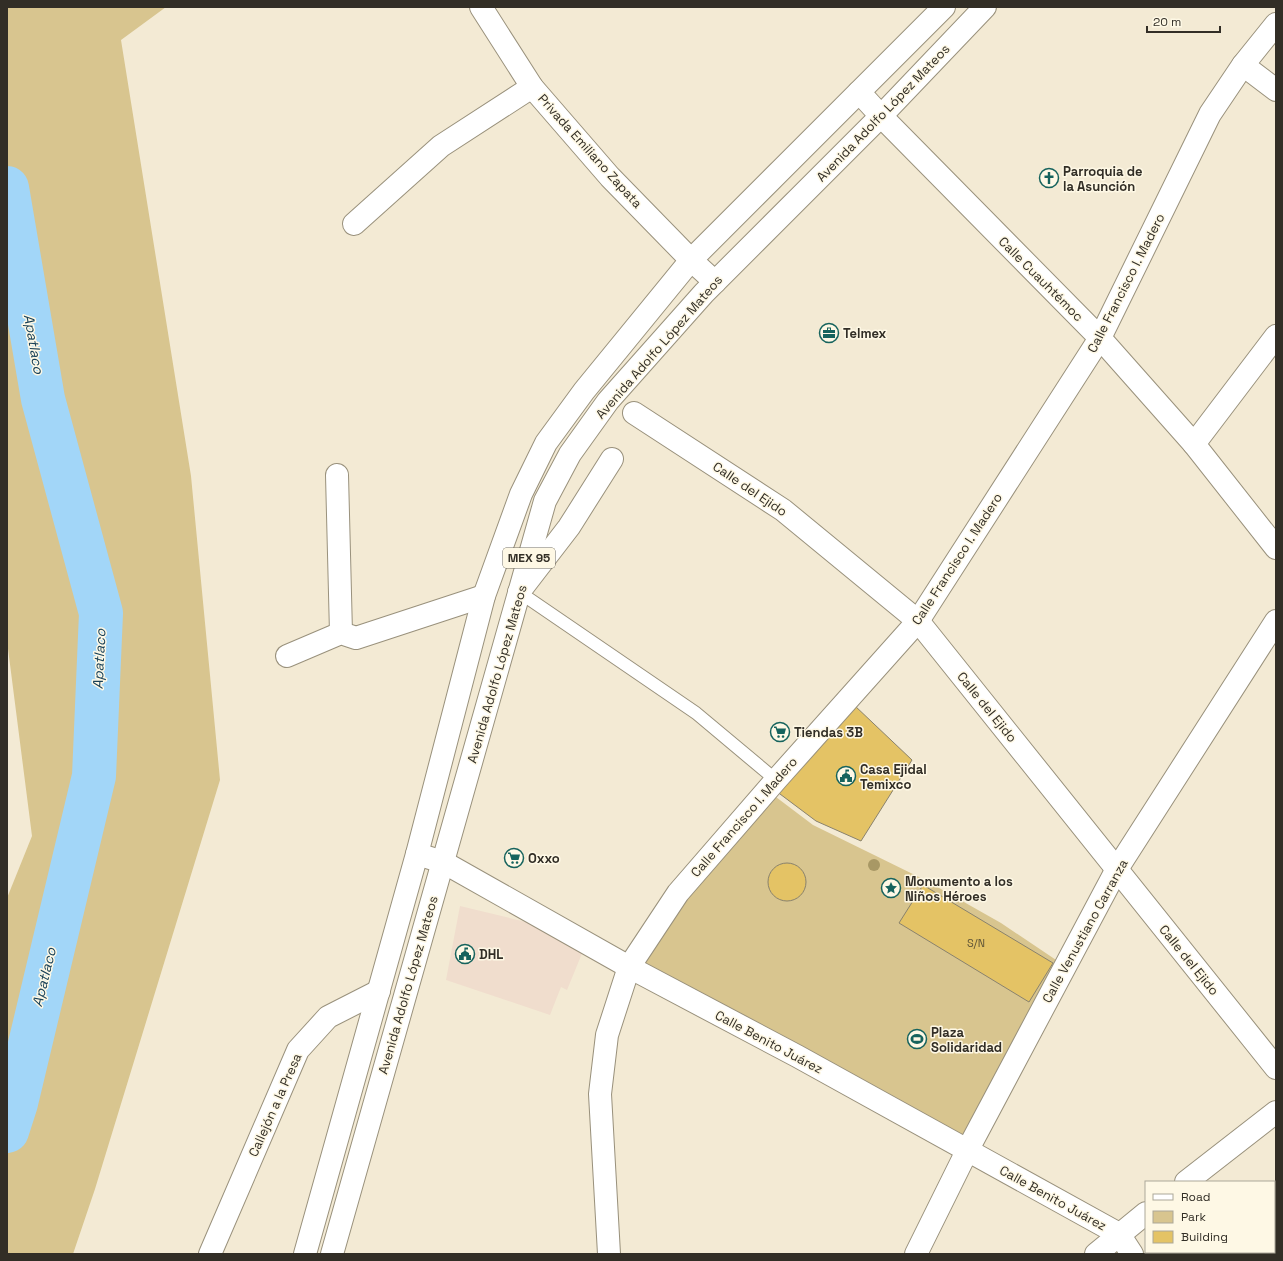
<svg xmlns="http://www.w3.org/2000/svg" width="1283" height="1261" viewBox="0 0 1283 1261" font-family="'Space Grotesk',sans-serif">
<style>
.commercial{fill:#f0ddcd}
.green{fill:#d8c58f}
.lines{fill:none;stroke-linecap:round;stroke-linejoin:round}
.river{stroke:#a2d6f8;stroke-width:44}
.building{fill:#e4c365;stroke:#89826d}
.service-casing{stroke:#99917c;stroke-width:14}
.minor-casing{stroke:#99917c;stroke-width:24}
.primary-casing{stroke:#99917c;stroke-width:24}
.service{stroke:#fff;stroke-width:12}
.minor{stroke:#fff;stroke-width:22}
.primary{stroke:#fff;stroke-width:22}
.tree{fill:#a89865}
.labels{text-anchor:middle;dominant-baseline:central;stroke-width:3;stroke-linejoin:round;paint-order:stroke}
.number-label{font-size:11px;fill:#5e5336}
.shield{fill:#fef8e5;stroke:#6f6b5f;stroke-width:1}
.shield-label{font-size:12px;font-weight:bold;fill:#322e26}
.street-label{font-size:13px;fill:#322e26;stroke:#fef8e5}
.poi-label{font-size:13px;font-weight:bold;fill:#322e26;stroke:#fef8e5;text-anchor:start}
.water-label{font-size:14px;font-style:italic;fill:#184057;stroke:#fef8e5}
</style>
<rect width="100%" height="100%" fill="#f3ead4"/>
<polygon class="commercial" points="460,906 526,922 583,951 567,990 561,987 550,1015 446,980"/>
<g class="green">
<polygon points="7,7 166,7 121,40 191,476 220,780 95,1189 73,1254 7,1254 7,898 32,836 7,641"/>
<polygon points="768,791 813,825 925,880 1001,923 1065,966 967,1150 629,967"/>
</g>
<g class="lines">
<polyline class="river" points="7,188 43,399 101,613 94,776 16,1103 7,1131"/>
</g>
<g class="building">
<polygon points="854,705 912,760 861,841 816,821 776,791"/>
<circle cx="787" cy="882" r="19"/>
<polygon points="923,885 1053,963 1029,1002 899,923"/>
</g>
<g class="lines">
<g class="service-casing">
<polyline id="service" points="519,592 696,713 776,780"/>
</g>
<g class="minor-casing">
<g id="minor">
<polyline points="481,7 532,87 610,177 691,260 715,282"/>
<polyline points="1243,65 1276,90"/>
<polyline points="859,92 881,116 1100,338 1194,444 1276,548"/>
<polyline points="354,224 441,146 532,87"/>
<polyline points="634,413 783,510 918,621 1276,1068"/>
<polyline points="1194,444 1276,336"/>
<polyline points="337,475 341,633"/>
<polyline points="519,592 569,527 612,459"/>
<polyline points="287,656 341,633 356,638 484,596"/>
<polyline points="417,854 443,862 629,967 797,1056 1119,1234 1132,1254"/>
<polyline points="1186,1182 1276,1112"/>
<polyline points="210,1254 298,1050 328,1017 379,991"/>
<polyline points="609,1254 600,1094 607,1035 629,967 678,893 776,780 918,621 1100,338 1210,114 1243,65 1276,24"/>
<polyline points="916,1254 967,1151 1117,869 1276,621"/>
<polyline points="1096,1254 1146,1213"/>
</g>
</g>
<g class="primary-casing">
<g id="primary">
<polyline points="305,1254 417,854 484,596 521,494 546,443 584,391 691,260 944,7"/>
<polyline points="332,1254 545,501 570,454 608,401 704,293 881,116 985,7"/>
</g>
</g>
<use href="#service" class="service"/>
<use href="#minor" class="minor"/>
<use href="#primary" class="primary"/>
</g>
<circle class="tree" cx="874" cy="865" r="6"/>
<defs>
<g id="church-ring" transform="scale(1)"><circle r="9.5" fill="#fef8e5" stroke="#16635d" stroke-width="1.5"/><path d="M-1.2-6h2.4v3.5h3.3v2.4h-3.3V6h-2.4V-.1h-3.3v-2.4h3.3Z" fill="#16635d"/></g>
<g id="office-ring" transform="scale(1)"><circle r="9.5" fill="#fef8e5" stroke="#16635d" stroke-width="1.5"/><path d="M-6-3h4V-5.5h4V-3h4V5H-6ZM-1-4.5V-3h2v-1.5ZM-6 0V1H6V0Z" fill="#16635d"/></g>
<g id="supermarket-ring" transform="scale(1)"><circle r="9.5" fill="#fef8e5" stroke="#16635d" stroke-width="1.5"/><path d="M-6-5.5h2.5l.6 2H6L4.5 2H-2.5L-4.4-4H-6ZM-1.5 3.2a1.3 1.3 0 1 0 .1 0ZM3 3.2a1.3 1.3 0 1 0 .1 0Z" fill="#16635d"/></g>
<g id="civic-ring" transform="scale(1)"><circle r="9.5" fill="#fef8e5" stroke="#16635d" stroke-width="1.5"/><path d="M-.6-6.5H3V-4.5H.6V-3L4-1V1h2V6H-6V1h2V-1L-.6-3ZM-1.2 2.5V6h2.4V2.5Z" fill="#16635d"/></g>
<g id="sight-ring" transform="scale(1)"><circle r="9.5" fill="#fef8e5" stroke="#16635d" stroke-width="1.5"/><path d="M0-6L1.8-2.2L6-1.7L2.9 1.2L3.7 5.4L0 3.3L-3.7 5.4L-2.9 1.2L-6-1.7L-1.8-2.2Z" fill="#16635d"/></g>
<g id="stadium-ring" transform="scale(1)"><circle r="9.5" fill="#fef8e5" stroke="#16635d" stroke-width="1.5"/><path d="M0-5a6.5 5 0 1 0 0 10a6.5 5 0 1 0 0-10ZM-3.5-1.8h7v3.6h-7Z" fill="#16635d"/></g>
</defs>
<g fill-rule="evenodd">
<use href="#church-ring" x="1049" y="178"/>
<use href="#office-ring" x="829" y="333"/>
<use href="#supermarket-ring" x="780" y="732"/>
<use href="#civic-ring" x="846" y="776"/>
<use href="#supermarket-ring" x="514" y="858"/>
<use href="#sight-ring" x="891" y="888"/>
<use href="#civic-ring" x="465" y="954"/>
<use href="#stadium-ring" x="917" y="1039"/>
</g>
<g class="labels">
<g class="number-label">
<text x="976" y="943">S/N</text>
</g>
<rect class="shield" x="503" y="548" width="52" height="20" rx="3"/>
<g class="shield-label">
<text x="529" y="558">MEX 95</text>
</g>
<g class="street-label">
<text transform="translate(883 113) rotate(-46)">Avenida Adolfo López Mateos</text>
<text transform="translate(590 151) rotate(48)">Privada Emiliano Zapata</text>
<text transform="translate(1041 279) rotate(45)">Calle Cuauhtémoc</text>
<text transform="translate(1126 283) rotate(-63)">Calle Francisco I. Madero</text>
<text transform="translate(659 347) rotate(-49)">Avenida Adolfo López Mateos</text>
<text transform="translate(750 489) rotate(34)">Calle del Ejido</text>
<text transform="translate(957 559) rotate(-57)">Calle Francisco I. Madero</text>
<text transform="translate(497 674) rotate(-74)">Avenida Adolfo López Mateos</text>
<text transform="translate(987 707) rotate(51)">Calle del Ejido</text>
<text transform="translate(744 817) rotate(-49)">Calle Francisco I. Madero</text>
<text transform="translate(1085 931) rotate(-61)">Calle Venustiano Carranza</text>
<text transform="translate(1189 960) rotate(51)">Calle del Ejido</text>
<text transform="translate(408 985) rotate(-74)">Avenida Adolfo López Mateos</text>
<text transform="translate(769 1042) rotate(28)">Calle Benito Juárez</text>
<text transform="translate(275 1105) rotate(-66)">Callejón a la Presa</text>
<text transform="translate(1053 1198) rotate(29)">Calle Benito Juárez</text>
</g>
<g class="poi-label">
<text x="1063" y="171">Parroquia de<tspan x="1063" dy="15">la Asunción</tspan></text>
<text x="843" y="333">Telmex</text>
<text x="794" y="732">Tiendas 3B</text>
<text x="860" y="769">Casa Ejidal<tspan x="860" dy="15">Temixco</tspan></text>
<text x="528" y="858">Oxxo</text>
<text x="905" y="881">Monumento a los<tspan x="905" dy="15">Niños Héroes</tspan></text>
<text x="479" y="954">DHL</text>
<text x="931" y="1032">Plaza<tspan x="931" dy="15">Solidaridad</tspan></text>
</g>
<g class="water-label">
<text transform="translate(34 344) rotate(80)">Apatlaco</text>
<text transform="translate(99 659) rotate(-87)">Apatlaco</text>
<text transform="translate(44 977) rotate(-76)">Apatlaco</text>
</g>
</g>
<rect width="1283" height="1261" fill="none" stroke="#322e26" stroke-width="16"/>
<rect x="1145" y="1181" width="130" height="72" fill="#fef8e5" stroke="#aca799"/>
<rect x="1153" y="1194" width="20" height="6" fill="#ffffff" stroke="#aca799"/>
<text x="1181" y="1201" font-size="12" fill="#322e26">Road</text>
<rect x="1153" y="1211" width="20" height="12" fill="#d8c58f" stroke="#aca799"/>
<text x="1181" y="1221" font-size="12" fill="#322e26">Park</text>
<rect x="1153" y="1231" width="20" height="12" fill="#e4c365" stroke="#aca799"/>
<text x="1181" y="1241" font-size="12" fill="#322e26">Building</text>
<path d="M1147 26v6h73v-6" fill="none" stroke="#322e26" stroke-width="2"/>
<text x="1153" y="26" font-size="12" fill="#322e26" stroke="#fef8e5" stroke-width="3" paint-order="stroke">20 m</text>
</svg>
